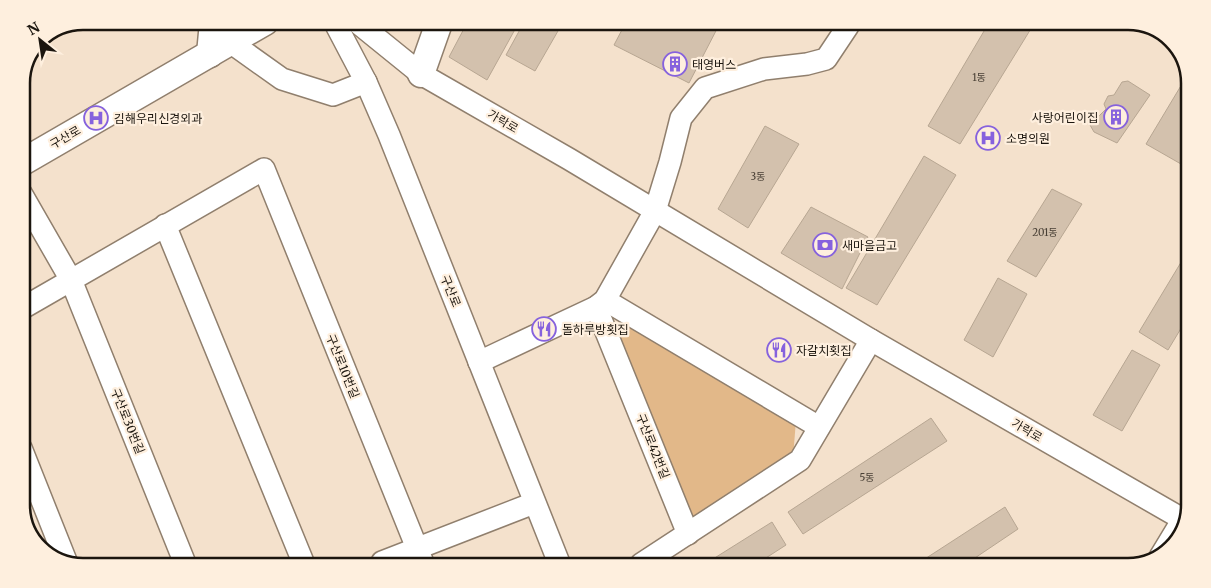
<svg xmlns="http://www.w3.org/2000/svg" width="1211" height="588" viewBox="0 0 1211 588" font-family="Merriweather,'Noto Sans KR',serif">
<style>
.green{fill:#e2b889}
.building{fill:#d3c1ad;stroke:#b7a692}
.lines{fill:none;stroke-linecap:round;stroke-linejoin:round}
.minor-casing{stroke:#907f6d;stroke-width:24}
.major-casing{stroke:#907f6d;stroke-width:29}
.minor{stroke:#fff;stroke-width:21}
.major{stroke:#fff;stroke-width:26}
.labels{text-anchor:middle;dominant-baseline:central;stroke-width:4.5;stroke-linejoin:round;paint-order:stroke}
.number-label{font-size:10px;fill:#494036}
.poi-label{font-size:12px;fill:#1b150e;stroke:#feefde;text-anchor:start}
.street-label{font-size:12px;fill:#1b150e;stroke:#feefde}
.rim{fill:none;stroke:#1b150e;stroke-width:2.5}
</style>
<rect width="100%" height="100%" fill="#f4e1cc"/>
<polygon class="green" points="628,320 796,420 793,458 691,524 608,328"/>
<g class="building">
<polygon points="467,23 518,24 487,80 449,57"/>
<polygon points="523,24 562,24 535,71 506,55"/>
<polygon points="625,24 719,25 689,83 614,45"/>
<polygon points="987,26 1032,27 960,144 928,126"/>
<polygon points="1188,74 1190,79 1188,168 1146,144"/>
<polygon points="1128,81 1150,95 1117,143 1094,132 1090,125 1106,109 1104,104 1108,96 1114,95 1122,82"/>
<polygon points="765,126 799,144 748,228 718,209"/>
<polygon points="924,156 956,175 877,305 846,288"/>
<polygon points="1052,189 1082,204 1036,277 1007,261"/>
<polygon points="811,207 868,237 842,289 781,253"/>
<polygon points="1183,259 1187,261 1186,320 1168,350 1139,332"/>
<polygon points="998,278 1027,294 993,357 964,340"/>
<polygon points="1132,350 1160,365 1122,431 1093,415"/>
<polygon points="931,418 947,441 803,534 788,512"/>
<polygon points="1005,507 1018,529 963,566 914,566"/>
<polygon points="772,522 786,545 755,565 705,564"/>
</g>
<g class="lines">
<g class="minor-casing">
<g id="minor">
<polyline points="335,23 366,82 389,135 559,563"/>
<polyline points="358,23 421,74 569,159 871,340 1184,520"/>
<polyline points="230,42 282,79 333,95 366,82"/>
<polyline points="21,193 71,280 184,561"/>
<polyline points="165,225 303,562"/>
<polyline points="605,300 819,427"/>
<polyline points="596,307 688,534"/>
<polyline points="21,309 264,169 423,563"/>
<polyline points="479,362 596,307 605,300 655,211 670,162 681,118 705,88 764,69 807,64 826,59 848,26"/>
<polyline points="21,448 66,561"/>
<polyline points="1160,557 1183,519"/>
<polyline points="382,562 534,503"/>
<polyline points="641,564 800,460 871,340"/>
</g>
</g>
<g class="major-casing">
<g id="major">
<polyline points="210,54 213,22"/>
<polyline points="421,74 439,23"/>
<polyline points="21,163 230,42 265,22"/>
</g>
</g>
<use href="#minor" class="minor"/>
<use href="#major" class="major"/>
</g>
<defs>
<g id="building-ring" transform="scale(1.25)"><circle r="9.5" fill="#feefde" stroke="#8662dd" stroke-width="1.5"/><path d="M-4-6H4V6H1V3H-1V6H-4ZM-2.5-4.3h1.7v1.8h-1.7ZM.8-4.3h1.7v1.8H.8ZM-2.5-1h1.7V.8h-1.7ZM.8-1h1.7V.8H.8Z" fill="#8662dd"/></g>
<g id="hospital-ring" transform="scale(1.25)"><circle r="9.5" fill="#feefde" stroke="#8662dd" stroke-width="1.5"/><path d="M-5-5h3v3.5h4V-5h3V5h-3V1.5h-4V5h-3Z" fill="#8662dd"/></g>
<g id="bank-ring" transform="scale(1.25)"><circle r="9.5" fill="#feefde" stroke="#8662dd" stroke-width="1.5"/><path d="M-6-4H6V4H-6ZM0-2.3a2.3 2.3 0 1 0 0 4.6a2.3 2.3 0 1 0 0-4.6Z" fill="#8662dd"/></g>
<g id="restaurant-ring" transform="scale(1.25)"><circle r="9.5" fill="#feefde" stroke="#8662dd" stroke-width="1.5"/><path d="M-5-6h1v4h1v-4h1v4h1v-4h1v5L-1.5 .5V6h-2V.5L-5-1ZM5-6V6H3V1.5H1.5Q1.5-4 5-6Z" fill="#8662dd"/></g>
</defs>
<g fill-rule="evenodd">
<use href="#building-ring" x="675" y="64"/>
<use href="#building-ring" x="1116" y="117"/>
<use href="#hospital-ring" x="96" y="118"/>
<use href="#hospital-ring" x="988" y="138"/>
<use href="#bank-ring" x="825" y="245"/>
<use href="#restaurant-ring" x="544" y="329"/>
<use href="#restaurant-ring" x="779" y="350"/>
</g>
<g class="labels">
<g class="number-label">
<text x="979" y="77">1동</text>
<text x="758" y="176">3동</text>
<text x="1045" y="232">201동</text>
<text x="867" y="477">5동</text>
</g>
<g class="poi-label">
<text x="692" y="64">태영버스</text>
<text x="1098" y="117" text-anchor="end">사랑어린이집</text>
<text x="114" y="118">김해우리신경외과</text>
<text x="1006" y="138">소명의원</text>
<text x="842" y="245">새마을금고</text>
<text x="562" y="329">돌하루방횟집</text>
<text x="796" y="350">자갈치횟집</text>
</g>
<g class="street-label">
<text transform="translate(503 121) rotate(30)">가락로</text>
<text transform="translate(65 137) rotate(-30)">구산로</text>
<text transform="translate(451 291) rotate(68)">구산로</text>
<text transform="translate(343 366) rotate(68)">구산로10번길</text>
<text transform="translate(128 421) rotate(68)">구산로30번길</text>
<text transform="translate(1027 430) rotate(30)">가락로</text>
<text transform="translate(653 446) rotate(68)">구산로42번길</text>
</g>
</g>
<path d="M0 0H1211V588H0ZM83 30H1128A53 53 0 0 1 1181 83V505A53 53 0 0 1 1128 558H83A53 53 0 0 1 30 505V83A53 53 0 0 1 83 30Z" fill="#feefde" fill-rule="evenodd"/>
<path class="rim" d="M83 30H1128A53 53 0 0 1 1181 83V505A53 53 0 0 1 1128 558H83A53 53 0 0 1 30 505V83A53 53 0 0 1 83 30Z"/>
<g transform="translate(40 40) rotate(330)" stroke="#feefde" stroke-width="4" paint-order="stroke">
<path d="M0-4L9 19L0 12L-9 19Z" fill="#1b150e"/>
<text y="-8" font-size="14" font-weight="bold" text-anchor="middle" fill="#1b150e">N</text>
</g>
</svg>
